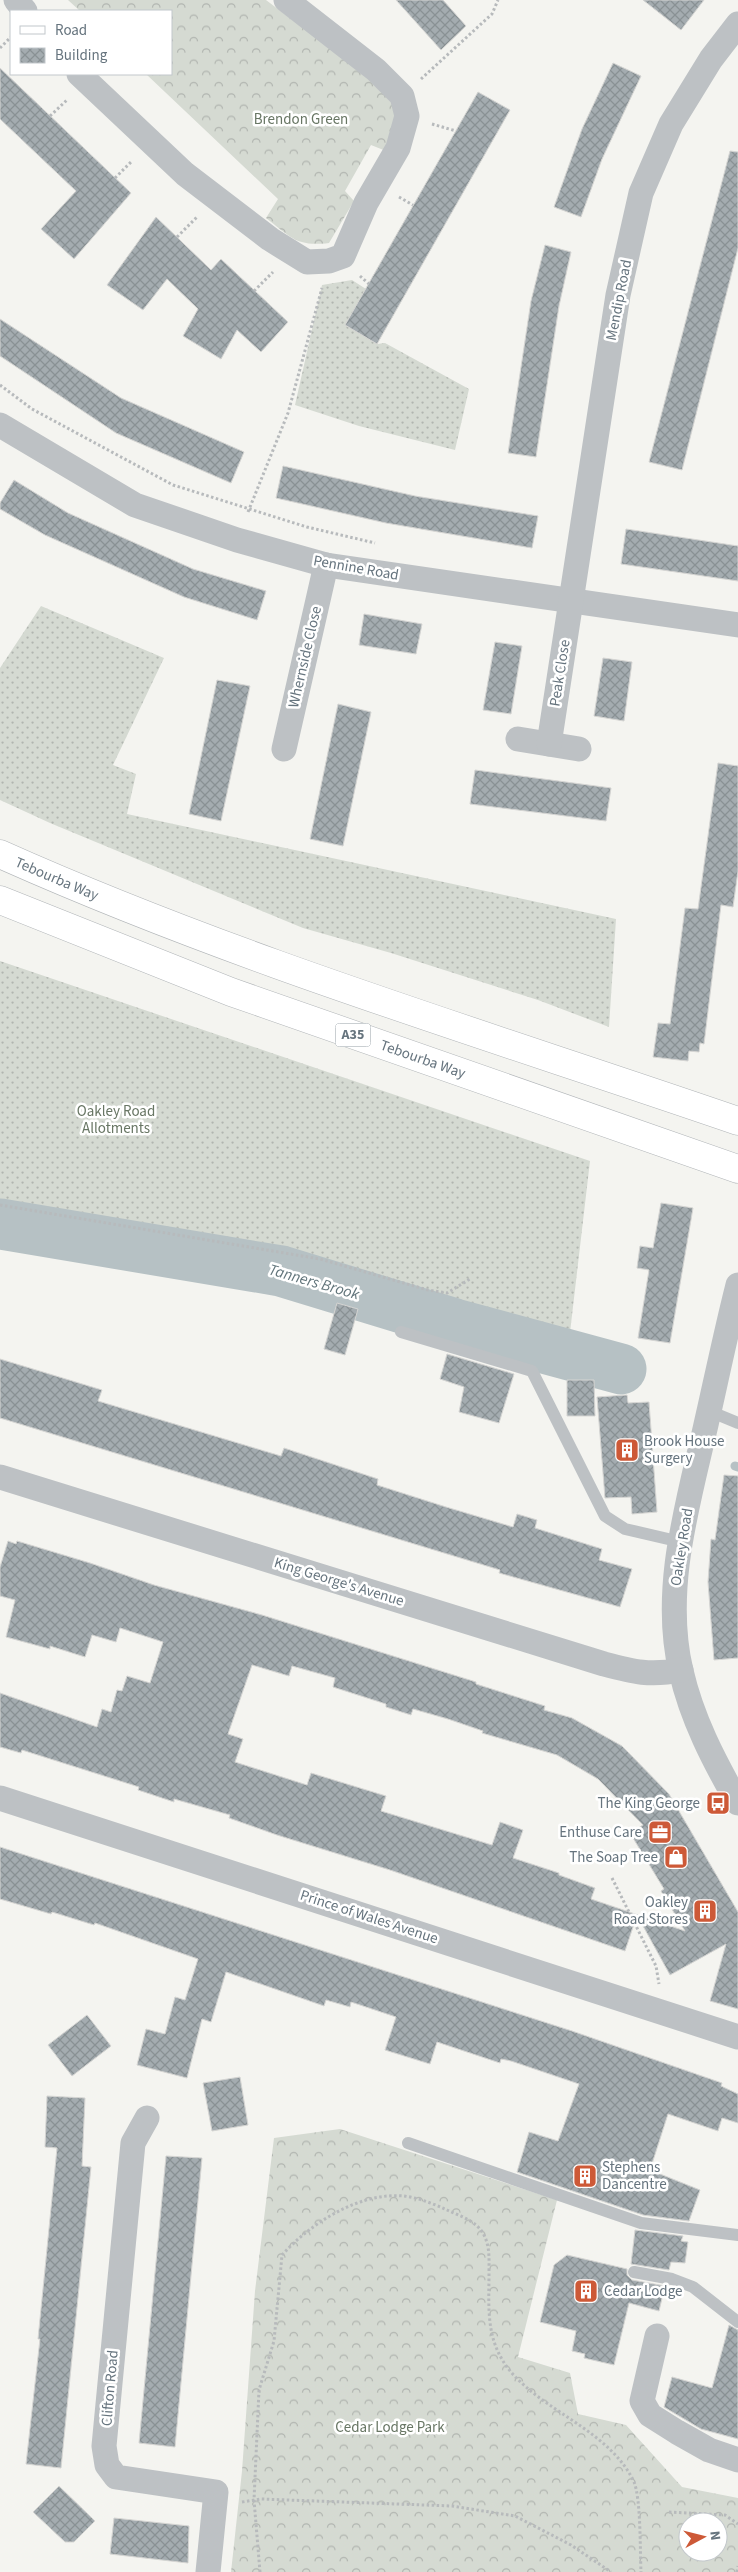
<svg xmlns="http://www.w3.org/2000/svg" width="738" height="2572" viewBox="0 0 738 2572" font-family="'Source Sans 3',sans-serif">
<style>
.grass{fill:url(#grass-dots)}
.forest{fill:url(#forest-crowns);fill-rule:evenodd}
.lines{fill:none;stroke-linecap:round;stroke-linejoin:round}
.stream{stroke:#b6c1c4;stroke-width:9}
.river{stroke:#b6c1c4;stroke-width:51}
.building{fill:url(#building-cross-hatch);stroke:#d5d5d3;fill-rule:evenodd}
.primary-casing{stroke:#b1b5b8;stroke-width:29}
.path{stroke:#b7babc;stroke-width:3;stroke-dasharray:2.5 2.5;stroke-linecap:butt}
.lane{stroke:#bdc1c4;stroke-width:12}
.street{stroke:#bdc1c4;stroke-width:25}
.primary{stroke:#fff;stroke-width:28}
.labels{text-anchor:middle;dominant-baseline:central;stroke-width:5;stroke-linejoin:round;paint-order:stroke}
.shield{fill:#fff;stroke:#949ea5;stroke-width:1}
.shield-label{font-size:14px;font-weight:bold;fill:#66747e}
.park-label{font-size:15px;fill:#687664;stroke:#fff}
.street-label{font-size:15px;fill:#66747e;stroke:#fff}
.poi-label{font-size:15px;fill:#66747e;stroke:#fff;text-anchor:end}
.water-label{font-size:16px;font-style:italic;fill:#62757b;stroke:#fff}
</style>
<defs>
<pattern id="grass-dots" width="8" height="8" patternUnits="userSpaceOnUse" patternTransform="scale(1.25)"><rect width="8" height="8" fill="#d5dad2"/><path d="M2 2h.1M6 6h.1" fill="none" stroke="#b1b5b0" stroke-width="1.8" stroke-linecap="round"/></pattern>
<pattern id="forest-crowns" width="20" height="18" patternUnits="userSpaceOnUse" patternTransform="scale(1.25)"><rect width="20" height="18" fill="#d5dad2"/><path d="M2 6a3 3 0 1 1 6 0M12 15a3 3 0 1 1 6 0" fill="none" stroke="#b1b5b0"/></pattern>
<pattern id="building-cross-hatch" width="8" height="8" patternUnits="userSpaceOnUse" patternTransform="scale(1.25)"><rect width="8" height="8" fill="#a4acb0"/><path d="M0 0l8 8M0 8l8-8" fill="none" stroke="#899194"/></pattern>
</defs>
<rect width="100%" height="100%" fill="#f4f4f0"/>
<g class="grass">
<polygon points="352,280 366,289 345,325 377,344 385,343 469,389 455,450 359,426 295,405 322,285"/>
<polygon points="41,606 164,658 113,765 136,774 127,814 616,919 609,1027 538,1000 391,953 303,928 50,823 0,800 0,668"/>
<polygon points="0,961 590,1161 569,1341 429,1305 281,1262 0,1215"/>
</g>
<g class="forest">
<path d="M68,0h198l120,91c18,25 9,34 0,60l-15,-6 -26,46 9,10 -25,42c-33,4 -38,-6 -63,-25l12,-19 -132,-125h25v-63h-91z"/>
<path d="M340,2129l217,71 -39,157 52,16 8,41 48,11 56,62 56,11v74h-507l11,-101 13,-180 19,-153zM688,2522h30v30h-30z"/>
</g>
<g class="lines">
<polyline class="stream" points="735,1466 738,1467"/>
<polyline class="river" points="0,1224 281,1271 455,1324 621,1369"/>
</g>
<g class="building">
<polygon points="396,0 443,0 466,26 441,50"/>
<polygon points="643,0 704,0 681,30"/>
<polygon points="613,63 641,76 602,159 581,217 554,207 582,129"/>
<polygon points="0,68 131,193 74,259 41,229 76,191 0,119"/>
<polygon points="478,92 510,110 377,344 345,325"/>
<polygon points="730,151 738,152 738,248 682,470 649,462"/>
<polygon points="156,217 211,270 221,259 288,322 261,352 237,330 221,359 183,336 198,309 167,279 143,310 107,285"/>
<polygon points="545,245 571,252 559,306 536,457 508,453 531,301"/>
<polygon points="0,319 121,398 244,452 231,483 116,433 0,356"/>
<polygon points="283,466 415,496 538,516 532,548 386,523 276,498"/>
<polygon points="14,480 68,513 193,569 266,591 257,620 184,597 45,535 0,509 0,503"/>
<polygon points="626,529 738,546 738,581 621,564"/>
<polygon points="364,614 422,624 416,654 359,645"/>
<polygon points="495,642 522,646 511,714 483,710"/>
<polygon points="603,658 632,662 624,721 594,716"/>
<polygon points="217,680 250,686 221,821 189,814"/>
<polygon points="338,704 371,712 343,846 310,839"/>
<polygon points="718,763 738,766 738,871 733,907 721,905 704,1044 700,1043 699,1052 689,1051 688,1061 653,1057 658,1023 670,1024 685,908 698,909"/>
<polygon points="475,770 611,788 606,821 470,804"/>
<polygon points="661,1203 693,1208 670,1343 638,1338 649,1270 637,1268 640,1246 653,1248"/>
<polygon points="337,1303 358,1309 345,1355 324,1349"/>
<polygon points="447,1354 514,1374 499,1423 459,1412 464,1387 440,1379"/>
<polygon points="0,1359 102,1390 98,1401 281,1456 284,1448 378,1479 377,1485 446,1507 513,1527 517,1514 537,1520 535,1528 602,1549 599,1560 632,1569 620,1607 499,1573 500,1570 0,1418"/>
<polygon points="567,1380 594,1380 595,1416 567,1416"/>
<polygon points="627,1395 628,1403 649,1402 657,1512 632,1514 631,1497 605,1498 597,1397"/>
<polygon points="724,1475 738,1476 738,1658 714,1660 708,1582 711,1539 715,1540"/>
<path d="M8,1541l8,3 1,-3 73,22 64,22 108,30 214,67v2l69,22 -1,4 28,8 50,28 47,48 69,118v97l-28,-8 16,-57 -56,31 -33,-60 -12,36 -235,-81 -113,-35 -48,-17 1,-3 -56,-16v3l-36,-12 1,-3 -117,-37 -1,3 -21,-6v-54l97,34 5,-18 9,3 6,-22 5,1 5,-15 23,7 13,-41 -43,-14 -4,14 -24,-7 -7,22 -35,-11v3l-44,-12 9,-37 -15,-4v-29zM252,1665l37,11 3,-10 43,12 -2,9 53,17v3l25,8 2,-6 35,10 35,12 -1,2 75,22 41,24 45,46 -13,8 34,56 -3,2 24,40 -94,-32 4,-11 -36,-13v-2l-46,-15 10,-28 -23,-8 -8,23 -111,-34 5,-15 -75,-23 -4,12 -72,-23 8,-23 -15,-5z"/>
<polygon points="0,1847 572,2031 722,2083 721,2086 738,2094 738,2123 722,2118 718,2131 668,2114 650,2170 700,2190 689,2221 643,2215 517,2172 529,2132 558,2141 579,2084 511,2061 501,2059 500,2063 437,2042 430,2064 385,2050 396,2017 351,2002 350,2007 326,2000 324,2006 226,1972 211,2022 202,2019 187,2078 137,2065 146,2029 165,2034 175,1997 185,2000 198,1959 95,1923 94,1925 52,1912 51,1914 0,1899"/>
<polygon points="87,2015 111,2046 72,2076 48,2045"/>
<polygon points="240,2077 248,2125 212,2131 203,2083"/>
<polygon points="47,2096 85,2098 82,2166 91,2167 61,2468 26,2464 40,2339 38,2339 57,2148 45,2147"/>
<polygon points="166,2156 202,2158 175,2447 139,2443"/>
<polygon points="635,2230 683,2236 681,2241 688,2242 685,2263 671,2262 669,2270 631,2264"/>
<polygon points="567,2255 627,2269 627,2275 632,2280 665,2286 659,2311 629,2303 614,2365 584,2358 585,2354 572,2351 576,2331 540,2322 554,2265"/>
<polygon points="729,2325 738,2330 738,2439 701,2429 664,2407 672,2377 712,2388"/>
<polygon points="59,2486 95,2521 74,2542 65,2542 33,2512"/>
<polygon points="114,2518 189,2526 188,2563 110,2554"/>
</g>
<g class="lines">
<g class="primary-casing">
<g id="primary">
<path id="s1" d="M0,854c239,107 491,182 738,267"/>
<path id="s2" d="M0,900l231,92 507,177"/>
</g>
</g>
<g class="path">
<polyline points="0,48 11,37"/>
<polyline points="421,79 492,14 498,0"/>
<polyline points="50,116 68,99"/>
<polyline points="432,124 456,131"/>
<polyline points="115,178 132,161"/>
<polyline points="399,197 413,205"/>
<polyline points="177,237 198,216"/>
<polyline points="360,276 369,284"/>
<polyline points="254,291 273,272"/>
<polyline points="0,385 32,409 173,485 307,527 375,543"/>
<polyline points="248,512 288,413 322,288"/>
<polyline points="0,1205 320,1259 428,1290 447,1293 470,1279"/>
<polyline points="612,1878 656,1966 659,1984"/>
<polyline points="242,2502 261,2499 452,2506 515,2516 571,2545 611,2572"/>
<polyline points="669,2512 725,2515 738,2524"/>
<path d="M260,2572l-6,-72 5,-110 15,-49 8,-86c29,-32 77,-63 122,-59 15,2 30,8 43,14 13,6 30,11 37,25 6,12 5,24 5,37 0,37 -4,69 22,100 35,41 99,59 123,110 7,17 6,69 7,90"/>
<polyline points="737,2572 738,2566"/>
</g>
<g class="lane">
<polyline points="401,1332 532,1371 605,1516 625,1529 681,1542"/>
<polyline points="709,1411 738,1423"/>
<polyline points="408,2143 641,2223 738,2235"/>
<polyline points="634,2272 672,2279 693,2287 738,2322"/>
</g>
<g class="street">
<polyline points="16,0 25,11"/>
<polyline points="79,74 185,174 270,239 307,262 329,261 343,256 366,203 398,148 407,116 402,96 376,70 286,0"/>
<polyline points="0,425 135,505 237,540 326,565 738,625"/>
<polyline points="518,739 579,749"/>
<polyline points="549,744 618,295 641,193 671,124 711,59 738,24"/>
<polyline points="284,749 326,565"/>
<path d="M738,1285c-12,47 -22,96 -33,144 -18,78 -43,162 -24,242 11,48 33,90 57,132"/>
<path d="M0,1477l604,187c30,8 46,12 77,6"/>
<polyline points="0,1798 738,2037"/>
<polyline points="147,2118 133,2143 104,2446 107,2465 116,2477 216,2492 208,2572"/>
<polyline points="657,2336 642,2401 650,2415 677,2432 709,2450 738,2460"/>
</g>
<use href="#primary" class="primary"/>
</g>
<defs>
<g id="building-square" transform="scale(1.25)"><rect x="-9" y="-9" width="18" height="18" rx="4" fill="#cd5937" stroke="#fff"/><path d="M-4-6H4V6H1V3H-1V6H-4ZM-2.5-4.3h1.7v1.8h-1.7ZM.8-4.3h1.7v1.8H.8ZM-2.5-1h1.7V.8h-1.7ZM.8-1h1.7V.8H.8Z" fill="#fff"/></g>
<g id="bus-square" transform="scale(1.25)"><rect x="-9" y="-9" width="18" height="18" rx="4" fill="#cd5937" stroke="#fff"/><path d="M-5-6H5V4H4V6H2V4H-2V6H-4V4H-5ZM-3.5-4V0h7V-4ZM-3.5 1.2v1.5H-2V1.2ZM2 1.2v1.5H3.5V1.2Z" fill="#fff"/></g>
<g id="office-square" transform="scale(1.25)"><rect x="-9" y="-9" width="18" height="18" rx="4" fill="#cd5937" stroke="#fff"/><path d="M-6-3h4V-5.5h4V-3h4V5H-6ZM-1-4.5V-3h2v-1.5ZM-6 0V1H6V0Z" fill="#fff"/></g>
<g id="shop-square" transform="scale(1.25)"><rect x="-9" y="-9" width="18" height="18" rx="4" fill="#cd5937" stroke="#fff"/><path d="M-5-2.5h2.3a2.7 3.5 0 0 1 5.4 0H5L5.5 6h-11ZM-1.5-2.5h3a1.5 2.3 0 0 0-3 0Z" fill="#fff"/></g>
</defs>
<g fill-rule="evenodd">
<use href="#building-square" x="627" y="1450"/>
<use href="#bus-square" x="718" y="1803"/>
<use href="#office-square" x="660" y="1832"/>
<use href="#shop-square" x="676" y="1857"/>
<use href="#building-square" x="705" y="1911"/>
<use href="#building-square" x="585" y="2176"/>
<use href="#building-square" x="586" y="2291"/>
</g>
<g class="labels">
<rect class="shield" x="335.5" y="1023.5" width="35" height="23" rx="4"/>
<g class="shield-label">
<text x="353" y="1035">A35</text>
</g>
<g class="park-label">
<text x="301" y="119">Brendon Green</text>
<text x="116" y="1111">Oakley Road<tspan x="116" dy="17">Allotments</tspan></text>
<text x="390" y="2427">Cedar Lodge Park</text>
</g>
<g class="street-label">
<text transform="translate(619 300) rotate(-79)">Mendip Road</text>
<text transform="translate(356 568) rotate(10)">Pennine Road</text>
<text transform="translate(305 657) rotate(-77)">Whernside Close</text>
<text transform="translate(560 673) rotate(-81)">Peak Close</text>
<text stroke="none"><textPath href="#s1" startOffset="62">Tebourba Way</textPath></text>
<text stroke="none"><textPath href="#s2" startOffset="452">Tebourba Way</textPath></text>
<text transform="translate(682 1547) rotate(-81)">Oakley Road</text>
<text transform="translate(339 1582) rotate(17)">King George's Avenue</text>
<text transform="translate(369 1917) rotate(18)">Prince of Wales Avenue</text>
<text transform="translate(110 2388) rotate(-85)">Clifton Road</text>
</g>
<g class="poi-label">
<text x="644" y="1441" text-anchor="start">Brook House<tspan x="644" dy="17">Surgery</tspan></text>
<text x="700" y="1803">The King George</text>
<text x="642" y="1832">Enthuse Care</text>
<text x="658" y="1857">The Soap Tree</text>
<text x="688" y="1902">Oakley<tspan x="688" dy="17">Road Stores</tspan></text>
<text x="602" y="2167" text-anchor="start">Stephens<tspan x="602" dy="17">Dancentre</tspan></text>
<text x="604" y="2291" text-anchor="start">Cedar Lodge</text>
</g>
<g class="water-label">
<text transform="translate(314 1282) rotate(16)">Tanners Brook</text>
</g>
</g>
<rect x="10" y="10" width="162" height="65" fill="#ffffff" stroke="#c2c7cb"/>
<rect x="20" y="26" width="25" height="8" fill="#ffffff" stroke="#c2c7cb"/>
<text x="55" y="35" font-size="15" fill="#66747e">Road</text>
<rect x="20" y="48" width="25" height="15" fill="url(#building-cross-hatch)" stroke="#c2c7cb"/>
<text x="55" y="60" font-size="15" fill="#66747e">Building</text>
<g transform="translate(703 2537) rotate(83)"><circle r="24" fill="#ffffff" stroke="#c2c7cb"/>
<path d="M0-4L9 19L0 12L-9 19Z" fill="#cd5937"/>
<text y="-8" font-size="14" font-weight="bold" text-anchor="middle" fill="#66747e">N</text>
</g>
</svg>
